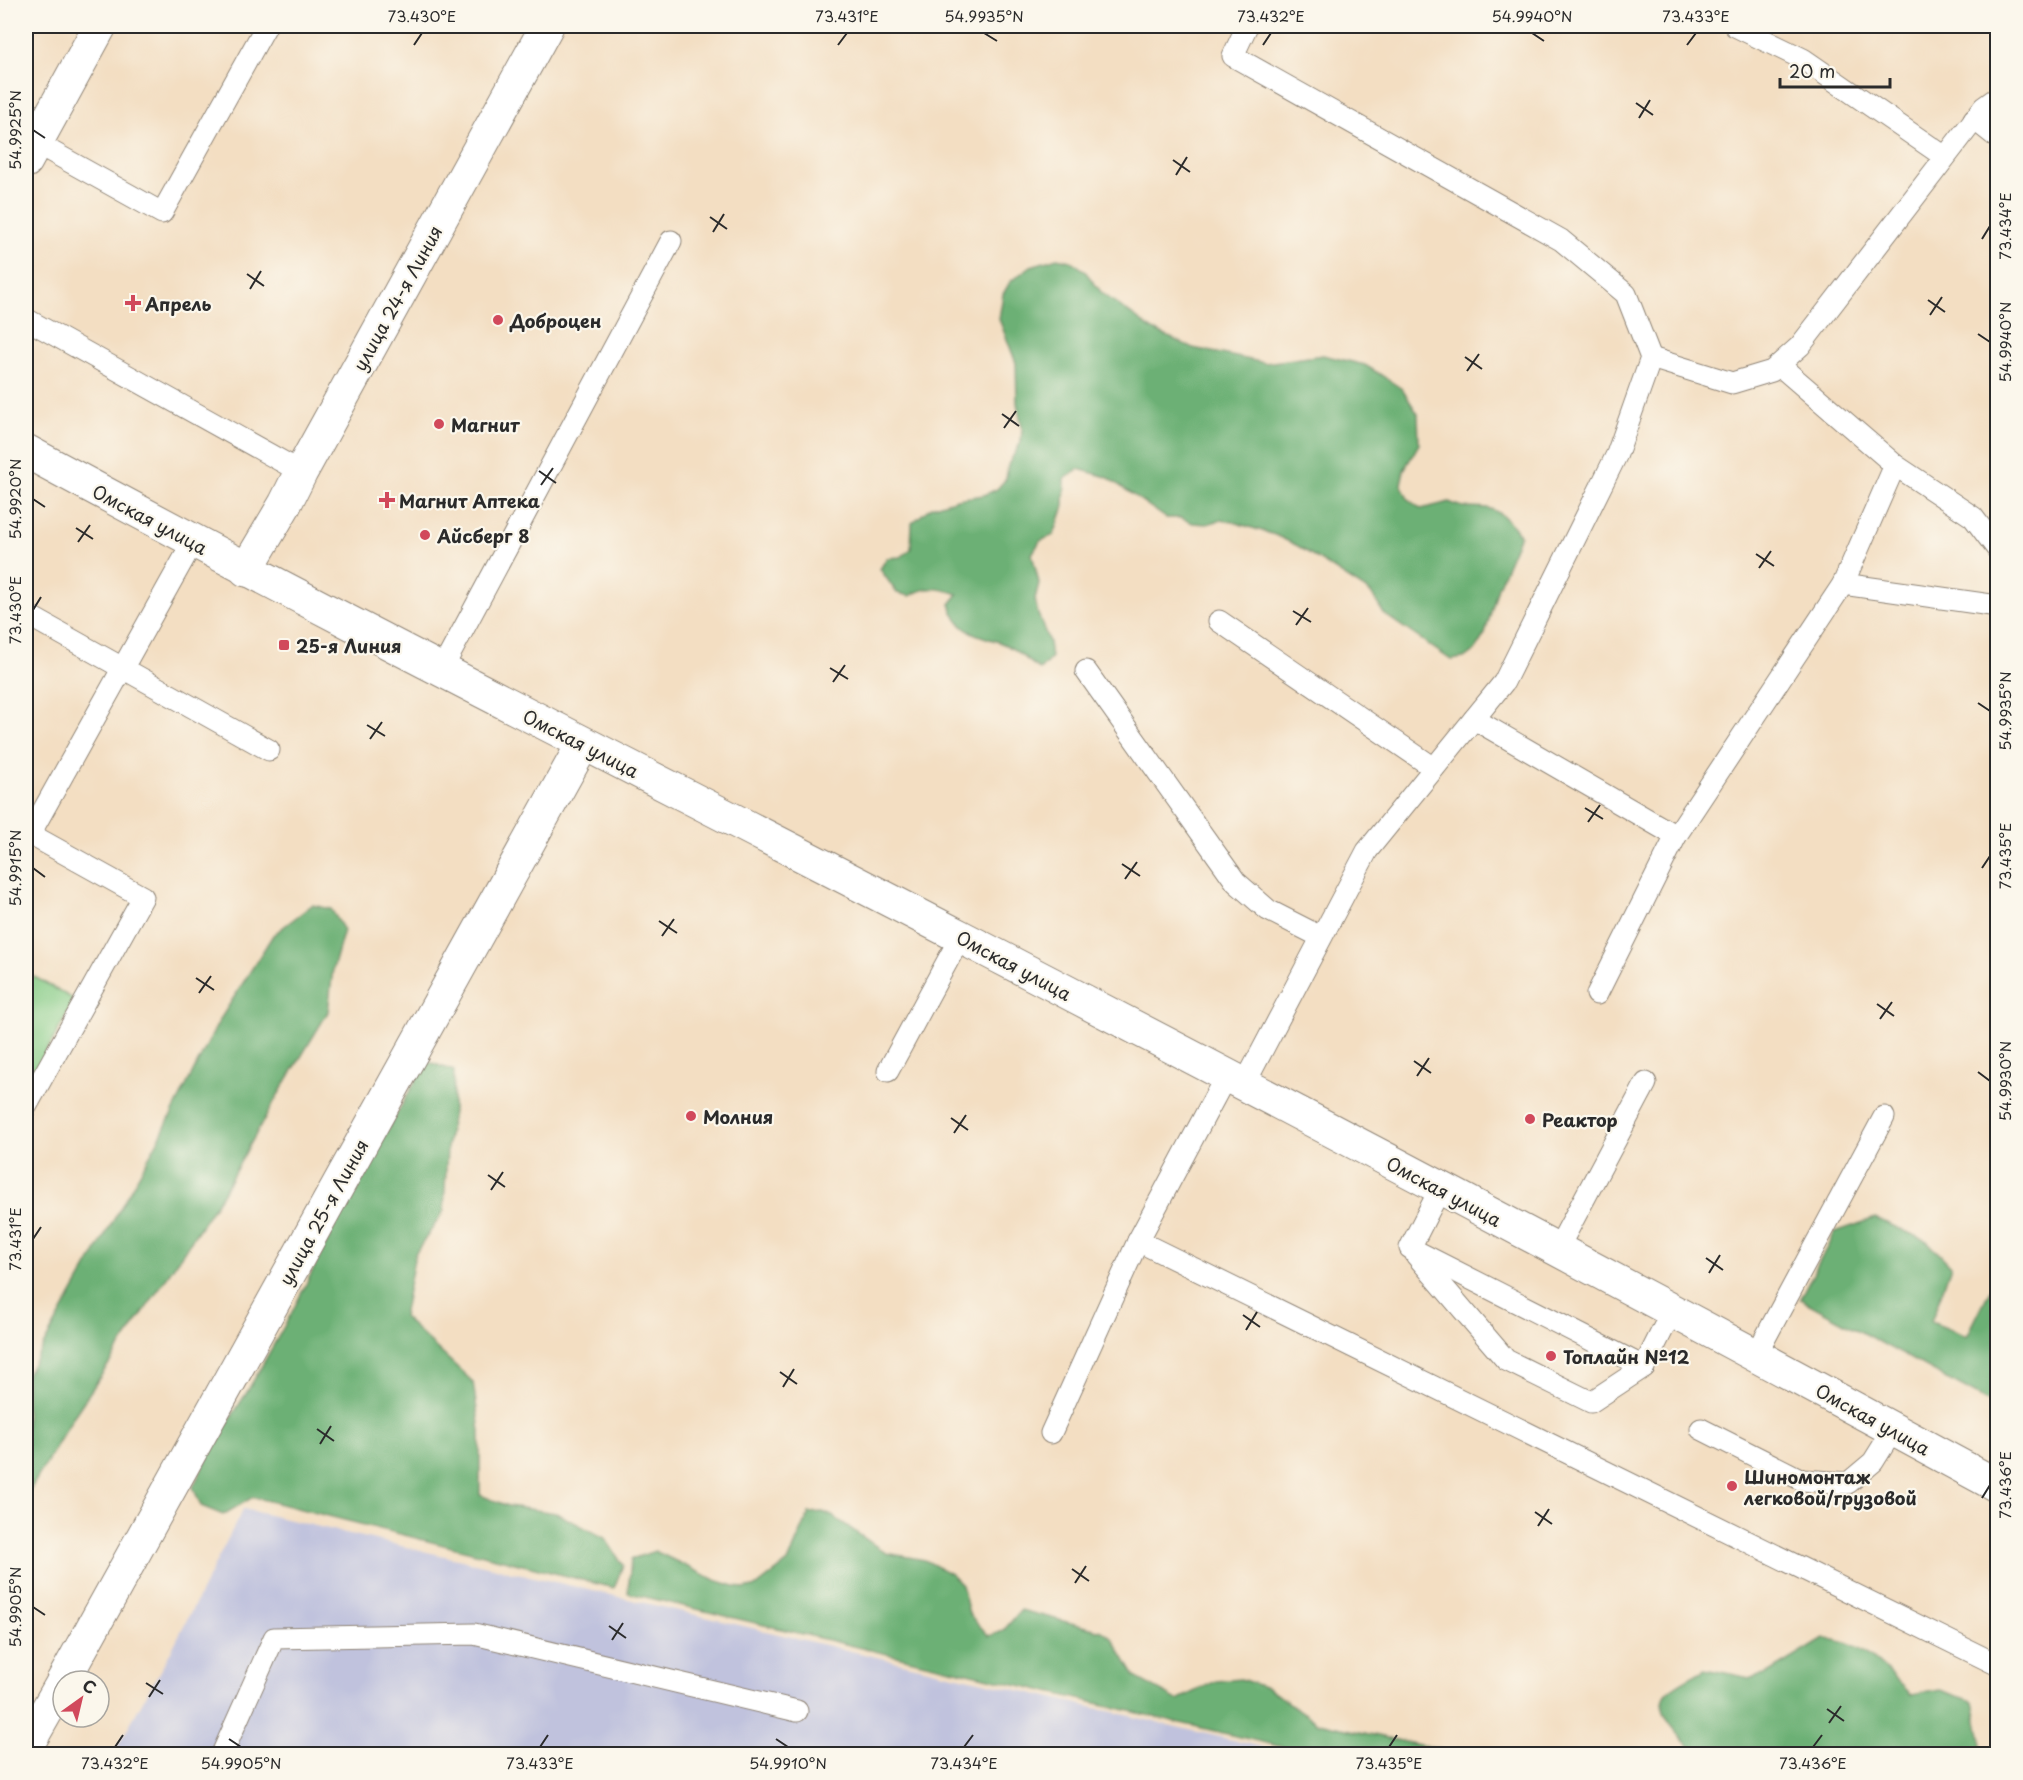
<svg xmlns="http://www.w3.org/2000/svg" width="2023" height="1780" viewBox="0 0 2023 1780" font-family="'Playpen Sans',sans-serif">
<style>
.industrial{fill:#c0c2dd}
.green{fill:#86cc87;stroke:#587c59;stroke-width:1.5}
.forest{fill:#6cb074;stroke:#4c6e50;stroke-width:1.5}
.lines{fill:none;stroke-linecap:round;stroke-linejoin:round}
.lane-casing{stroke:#8f8476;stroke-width:23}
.street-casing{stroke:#8f8476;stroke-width:35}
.secondary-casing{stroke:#8f8476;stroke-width:35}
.lane{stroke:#fff;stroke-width:21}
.street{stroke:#fff;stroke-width:33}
.secondary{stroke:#fff;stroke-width:33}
.ticks{fill:none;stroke:#2b2b2b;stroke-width:2}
.poi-dot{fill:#d1495b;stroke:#fbf7ec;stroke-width:2}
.labels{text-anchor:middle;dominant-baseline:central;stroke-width:4.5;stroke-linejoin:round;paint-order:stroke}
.street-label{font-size:18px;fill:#2b2b2b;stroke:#fbf7ec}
.poi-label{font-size:18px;font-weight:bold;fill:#2b2b2b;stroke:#fbf7ec;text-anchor:start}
.neatline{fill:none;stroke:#2b2b2b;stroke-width:2}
.ticks-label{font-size:15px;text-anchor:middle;fill:#2b2b2b}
</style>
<rect width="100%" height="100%" fill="#fbf7ec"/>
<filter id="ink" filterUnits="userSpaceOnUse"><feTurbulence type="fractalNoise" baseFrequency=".0167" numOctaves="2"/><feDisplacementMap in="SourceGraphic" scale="12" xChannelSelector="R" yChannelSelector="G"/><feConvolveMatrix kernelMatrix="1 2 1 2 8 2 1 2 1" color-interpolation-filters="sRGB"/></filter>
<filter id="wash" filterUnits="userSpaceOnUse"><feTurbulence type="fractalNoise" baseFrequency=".008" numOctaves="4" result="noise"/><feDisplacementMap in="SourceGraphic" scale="24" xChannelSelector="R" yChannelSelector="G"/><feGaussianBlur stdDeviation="1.35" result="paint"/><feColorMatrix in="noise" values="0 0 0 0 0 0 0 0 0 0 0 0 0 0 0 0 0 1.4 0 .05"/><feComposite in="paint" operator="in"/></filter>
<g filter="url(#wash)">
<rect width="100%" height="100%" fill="#f3dec2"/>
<polygon class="industrial" points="243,1509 1292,1754 113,1754 170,1653"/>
<polygon class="green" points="26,972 75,1000 26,1088"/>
<g class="forest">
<path d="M1057,258l14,3 13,9 18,23 51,37 40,18 72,15 58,-8 42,10 13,8 24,16 16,25 1,30 -15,26 -3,14 7,15 13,10 28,-7c17,8 22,4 38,6 14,3 26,16 33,27l-22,52 -13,47 -10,16 -11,8 -13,2 -67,-46 -13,-21 -73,-47 -23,-11 -42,-13 -12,-2 -14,4 -14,-1 -12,-5h-15l-59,-41 -29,-8 -13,10 -1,27 -10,29 -14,6 -8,13 7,29 -4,16 3,15 11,28 2,16 -11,12c-10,-8 -22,-19 -34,-25 -28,-12 -46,-8 -56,-41l8,-10c-18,-6 -31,-9 -48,2l-13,-3 -17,-24 7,-11 14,-1 10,-8 1,-26 19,-16 26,-8 27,-4 13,-6 9,-10 2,-14 13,-23 1,-14 -5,-25 -1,-40 -17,-44 4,-25 7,-12 21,-16z"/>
<polygon points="312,905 331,909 344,930 333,969 328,1012 278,1095 221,1196 74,1416 26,1497 26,1376 159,1139 219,1021 273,935"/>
<polygon points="427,1061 454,1071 453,1112 447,1148 444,1211 415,1254 403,1317 473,1382 480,1431 480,1495 508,1506 556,1513 605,1538 623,1565 614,1588 253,1497 223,1515 201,1506 193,1487 214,1444 247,1392 291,1314 352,1192"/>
<polygon points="1875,1218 1927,1241 1951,1266 1931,1322 1967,1336 1995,1280 1997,1280 1997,1406 1800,1299 1835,1232"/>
<polygon points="823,1512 834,1517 886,1553 925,1560 951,1574 962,1585 969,1614 989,1636 1003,1631 1021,1610 1102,1631 1113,1639 1135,1677 1177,1700 1216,1681 1241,1679 1267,1688 1319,1723 1460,1754 1312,1754 628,1593 631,1559 655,1551 715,1580 744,1589 757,1586 788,1562 809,1513"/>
<path d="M1824,1639c39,1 61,31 88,56l28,-5 33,11 11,53h-287c-13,-15 -47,-42 -29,-62 8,-8 27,-17 37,-23l46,9 14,-3z"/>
</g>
</g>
<g filter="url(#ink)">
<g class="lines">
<g class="lane-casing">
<g id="lane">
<polyline points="1735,26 1803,59 1945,157"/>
<polyline points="1974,119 1998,138"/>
<polyline points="36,143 162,213 266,26"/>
<polyline points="26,319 301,472"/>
<polyline points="1651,358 1732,383 1772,371 1800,346 1984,107 1998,97"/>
<polyline points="1779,365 1895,465"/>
<polyline points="1843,584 1895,465 1973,517 1998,550"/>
<polyline points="26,614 269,750"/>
<polyline points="1219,621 1434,768"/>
<polyline points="441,671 671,241"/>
<polyline points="1086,671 1236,882 1268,910 1321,937"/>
<polyline points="1474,719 1676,836 1597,994"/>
<polyline points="26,832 143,897 26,1107"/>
<polyline points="30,834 193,542"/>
<polyline points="1676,836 1843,584 1998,606"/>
<polyline points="888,1071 961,936"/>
<polyline points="1244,1085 1367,851 1504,682 1617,454 1651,358 1626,294 1561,240 1233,56 1247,26"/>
<polyline points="1440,1189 1410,1248 1644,1367 1672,1311"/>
<polyline points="1138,1241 1998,1665"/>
<polyline points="1557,1250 1646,1083"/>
<polyline points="1416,1255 1506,1360 1591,1402 1644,1367"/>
<polyline points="1756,1355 1884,1117"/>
<polyline points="1701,1429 1802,1480 1848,1483 1873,1462 1893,1430"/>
<polyline points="1051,1433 1138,1241 1226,1076"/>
<polyline points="222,1754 274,1638 474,1634 797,1711"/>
</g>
</g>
<g class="street-casing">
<g id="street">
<polyline points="26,161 100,26"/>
<polyline points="246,570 285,504 301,472 547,26"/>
</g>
</g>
<g class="secondary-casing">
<g id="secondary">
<path d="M26,451c308,167 622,324 933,485 348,180 694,363 1039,550"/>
<polyline points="63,1681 583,744"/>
<polyline points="26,1747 63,1682"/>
</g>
</g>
<use href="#lane" class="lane"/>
<use href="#street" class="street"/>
<use href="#secondary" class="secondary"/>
</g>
</g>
<path class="ticks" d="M984,33l13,8M1532,33l12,8M414,45l8,-12M838,45l9,-12M1263,45l8,-12M1687,45l9,-12M1636,103l17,12M1639,118l11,-18M33,130l12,8M1173,160l17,12M1176,175l11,-18M710,217l17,12M713,232l11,-18M1982,239l8,-13M247,274l17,12M250,289l11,-18M1928,300l17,12M1930,315l12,-18M1978,334l12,8M1465,357l17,12M1467,371l12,-17M1002,414l17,12M1004,428l12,-17M539,471l17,12M541,485l12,-17M33,499l12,8M76,528l17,11M78,542l12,-17M1756,554l18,12M1759,568l12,-17M33,610l8,-13M1293,611l18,11M1296,625l12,-17M830,668l18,11M833,682l12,-17M1978,703l12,8M367,725l18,11M370,739l12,-17M1585,808l18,11M1588,822l12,-17M1122,864l18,12M33,868l12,9M1982,868l8,-12M1125,879l12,-17M659,921l18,12M662,936l12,-17M196,978l18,12M199,993l12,-17M1877,1004l17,12M1880,1019l12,-17M1414,1061l17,12M1978,1072l12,9M1417,1076l12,-18M951,1118l17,12M954,1133l12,-18M488,1175l17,12M491,1190l12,-18M33,1239l8,-12M1706,1258l17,12M1709,1273l11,-18M1243,1315l17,12M1246,1330l11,-18M780,1372l17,12M783,1387l11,-18M317,1429l17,12M320,1444l11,-18M1982,1498l8,-13M1535,1512l17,12M1538,1526l11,-17M1072,1569l17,12M1075,1583l11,-17M33,1607l12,8M609,1626l17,12M612,1640l11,-17M146,1683l17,11M149,1697l11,-17M1827,1709l17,12M1829,1723l12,-17M229,1739l12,8M776,1739l12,8M115,1747l8,-12M540,1747l8,-12M964,1747l9,-12M1389,1747l8,-12M1813,1747l9,-12"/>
<g class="poi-dot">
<path d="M130 294h6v6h6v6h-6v6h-6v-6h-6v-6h6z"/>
<circle cx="498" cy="320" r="6"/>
<circle cx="439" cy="424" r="6"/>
<path d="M384 491h6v6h6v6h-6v6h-6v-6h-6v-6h6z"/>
<circle cx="425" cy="535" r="6"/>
<rect x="278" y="639" width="12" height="12" rx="3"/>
<circle cx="691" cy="1116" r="6"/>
<circle cx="1530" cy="1119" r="6"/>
<circle cx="1551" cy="1356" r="6"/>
<circle cx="1732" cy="1486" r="6"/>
</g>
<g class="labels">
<g class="street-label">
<text transform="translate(397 298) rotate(-61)">улица 24-я Линия</text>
<text transform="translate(150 519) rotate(28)">Омская улица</text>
<text transform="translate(581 743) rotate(27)">Омская улица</text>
<text transform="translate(1014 965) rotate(28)">Омская улица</text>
<text transform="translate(1444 1191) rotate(28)">Омская улица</text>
<text transform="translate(323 1212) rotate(-61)">улица 25-я Линия</text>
<text transform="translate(1873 1419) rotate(29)">Омская улица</text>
</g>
<g class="poi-label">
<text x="145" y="303">Апрель</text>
<text x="510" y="320">Доброцен</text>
<text x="451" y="424">Магнит</text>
<text x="399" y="500">Магнит Аптека</text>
<text x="437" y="535">Айсберг 8</text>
<text x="296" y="645">25-я Линия</text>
<text x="703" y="1116">Молния</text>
<text x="1542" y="1119">Реактор</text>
<text x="1563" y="1356">Топлайн №12</text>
<text x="1744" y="1476">Шиномонтаж<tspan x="1744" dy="21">легковой/грузовой</tspan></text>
</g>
</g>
<rect width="2023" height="1780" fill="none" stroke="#fbf7ec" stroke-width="66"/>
<g transform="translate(81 1699) rotate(34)"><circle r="28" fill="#fbf7ec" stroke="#a8a59f" stroke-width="1.5"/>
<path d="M0-4.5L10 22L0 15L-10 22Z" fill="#d1495b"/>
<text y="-9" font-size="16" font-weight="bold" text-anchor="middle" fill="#2b2b2b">С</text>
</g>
<path d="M1780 78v9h110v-9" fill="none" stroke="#2b2b2b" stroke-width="3"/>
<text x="1789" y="78" font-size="18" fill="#2b2b2b" stroke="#fbf7ec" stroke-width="4.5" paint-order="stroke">20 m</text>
<rect x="33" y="33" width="1957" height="1714" class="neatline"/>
<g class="ticks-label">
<text x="422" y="22">73.430°E</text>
<text x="847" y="22">73.431°E</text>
<text x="984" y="22">54.9935°N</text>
<text x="1271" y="22">73.432°E</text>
<text x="1532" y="22">54.9940°N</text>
<text x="1696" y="22">73.433°E</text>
<text transform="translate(16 130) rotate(-90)" y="5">54.9925°N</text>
<text transform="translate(2006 226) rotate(-90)" y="5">73.434°E</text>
<text transform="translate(2006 342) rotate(-90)" y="5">54.9940°N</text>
<text transform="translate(16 499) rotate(-90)" y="5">54.9920°N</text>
<text transform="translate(16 610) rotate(-90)" y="5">73.430°E</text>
<text transform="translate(2006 711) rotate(-90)" y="5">54.9935°N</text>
<text transform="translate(2006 856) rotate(-90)" y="5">73.435°E</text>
<text transform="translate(16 868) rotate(-90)" y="5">54.9915°N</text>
<text transform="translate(2006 1081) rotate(-90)" y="5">54.9930°N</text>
<text transform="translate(16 1239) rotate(-90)" y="5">73.431°E</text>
<text transform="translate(2006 1485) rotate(-90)" y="5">73.436°E</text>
<text transform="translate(16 1607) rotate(-90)" y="5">54.9905°N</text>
<text x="115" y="1769">73.432°E</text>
<text x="241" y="1769">54.9905°N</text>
<text x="540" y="1769">73.433°E</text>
<text x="788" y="1769">54.9910°N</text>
<text x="964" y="1769">73.434°E</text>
<text x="1389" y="1769">73.435°E</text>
<text x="1813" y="1769">73.436°E</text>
</g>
</svg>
